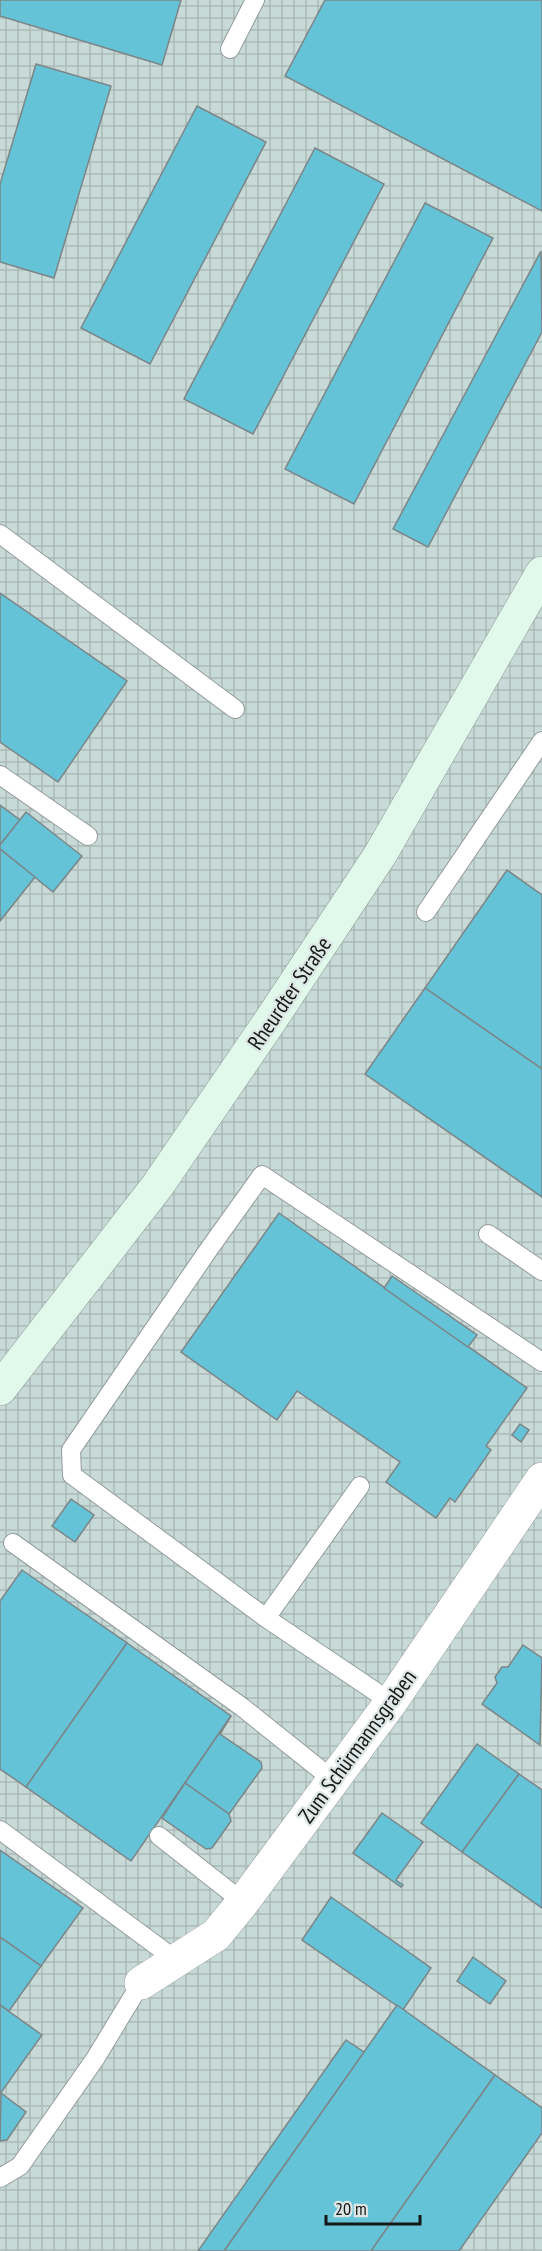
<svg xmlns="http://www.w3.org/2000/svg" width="542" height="2251" viewBox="0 0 542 2251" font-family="'PT Sans Narrow',sans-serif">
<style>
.industrial{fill:url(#industrial-grid)}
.building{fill:#65c3d7;stroke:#7c8587;stroke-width:1.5}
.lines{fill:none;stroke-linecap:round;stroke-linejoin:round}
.lane-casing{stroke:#939c9b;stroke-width:20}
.street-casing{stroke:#939c9b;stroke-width:34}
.secondary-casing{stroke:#939c9b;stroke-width:34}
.lane{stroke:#fff;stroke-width:18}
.street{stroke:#fff;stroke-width:33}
.secondary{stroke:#e0f9eb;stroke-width:33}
.labels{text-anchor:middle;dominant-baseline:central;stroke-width:4.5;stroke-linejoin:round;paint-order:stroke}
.street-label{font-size:22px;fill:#141817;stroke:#dce6e5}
</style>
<defs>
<pattern id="industrial-grid" width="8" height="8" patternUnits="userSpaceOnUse" patternTransform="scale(1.5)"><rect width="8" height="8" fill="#c8dad7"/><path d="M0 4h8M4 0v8" fill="none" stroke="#abbab8"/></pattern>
</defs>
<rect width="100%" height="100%" fill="#dce6e5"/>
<rect class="industrial" x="0" y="0" width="542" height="2251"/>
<g class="building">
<polygon points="0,0 181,0 162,65 0,16"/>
<polygon points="325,0 542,0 542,211 285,76"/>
<polygon points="36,64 111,86 54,278 0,262 0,184"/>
<polygon points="197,106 266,142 150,364 81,328"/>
<polygon points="315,148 384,184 253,434 184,399"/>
<polygon points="425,203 493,238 354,504 285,469"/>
<polygon points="541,251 542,332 428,547 393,529"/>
<polygon points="0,593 127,681 58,782 0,742"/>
<polygon points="0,805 20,820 0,845"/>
<polygon points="26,812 82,856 53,892 0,849 0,845"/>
<polygon points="0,849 35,877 0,921"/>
<polygon points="507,870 542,895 542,1069 425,988"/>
<polygon points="425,988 542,1069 542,1197 365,1074"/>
<polygon points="279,1213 527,1388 486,1446 491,1450 455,1502 450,1498 436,1518 386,1482 400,1462 297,1391 277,1420 181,1352"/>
<polygon points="392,1276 477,1335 468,1347 384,1288"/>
<polygon points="520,1424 529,1430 521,1442 512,1435"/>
<polygon points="71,1499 94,1515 75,1542 52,1526"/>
<polygon points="22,1570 127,1643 26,1787 0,1769 0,1601"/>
<polygon points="127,1643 231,1716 131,1861 26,1787"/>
<polygon points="523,1645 542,1658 540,1745 482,1704 497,1683 495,1677 502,1667 508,1667"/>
<polygon points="231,1716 220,1734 261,1762 262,1768 229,1814 185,1783"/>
<polygon points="477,1744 519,1774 462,1852 421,1823"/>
<polygon points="519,1774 542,1790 542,1908 462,1852"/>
<polygon points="185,1783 229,1814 231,1821 212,1848 206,1849 162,1818"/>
<polygon points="382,1813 423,1842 396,1880 403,1885 401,1887 353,1853"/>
<polygon points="0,1850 83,1908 41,1966 0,1937"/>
<polygon points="331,1897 431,1968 403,2010 302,1940"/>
<polygon points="0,1937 41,1966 9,2011 0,2005"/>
<polygon points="473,1957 506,1981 490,2004 457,1981"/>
<polygon points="0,2005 42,2035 0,2094"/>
<polygon points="397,2005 495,2075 371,2251 224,2251"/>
<polygon points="346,2040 364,2052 224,2251 198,2251"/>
<polygon points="495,2075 542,2108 542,2133 459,2251 371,2251"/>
<polygon points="1,2093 26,2112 7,2140 0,2141"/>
</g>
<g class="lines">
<g class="lane-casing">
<g id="lane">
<polyline points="230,49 255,0"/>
<polyline points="0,534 235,709"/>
<polyline points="0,775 88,836"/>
<polyline points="426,912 542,741"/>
<polyline points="488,1234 542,1271"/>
<polyline points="13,1543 242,1707 332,1779"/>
<polyline points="266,1618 360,1486"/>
<polyline points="391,1702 266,1618 72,1475 71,1450 209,1249 262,1175 542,1362"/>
<polyline points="0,1830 176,1960"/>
<polyline points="159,1836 243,1902"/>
<polyline points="0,2178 20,2166 95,2059 141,1983"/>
</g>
</g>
<g class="street-casing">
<polyline id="street" points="141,1983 216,1935 243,1902 391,1702 542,1479"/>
</g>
<g class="secondary-casing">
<polyline id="secondary" points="0,1389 158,1185 268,1024 380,855 542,573"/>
</g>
<use href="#lane" class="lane"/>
<use href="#street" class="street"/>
<use href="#secondary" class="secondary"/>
</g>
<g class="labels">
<g class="street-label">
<text transform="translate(289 993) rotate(-56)">Rheurdter Straße</text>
<text transform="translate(357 1746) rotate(-54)">Zum Schürmannsgraben</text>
</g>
</g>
<path d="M326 2215v9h94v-9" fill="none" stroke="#141817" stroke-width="3"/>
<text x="335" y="2215" font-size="18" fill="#141817" stroke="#dce6e5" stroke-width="4.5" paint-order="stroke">20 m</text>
</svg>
